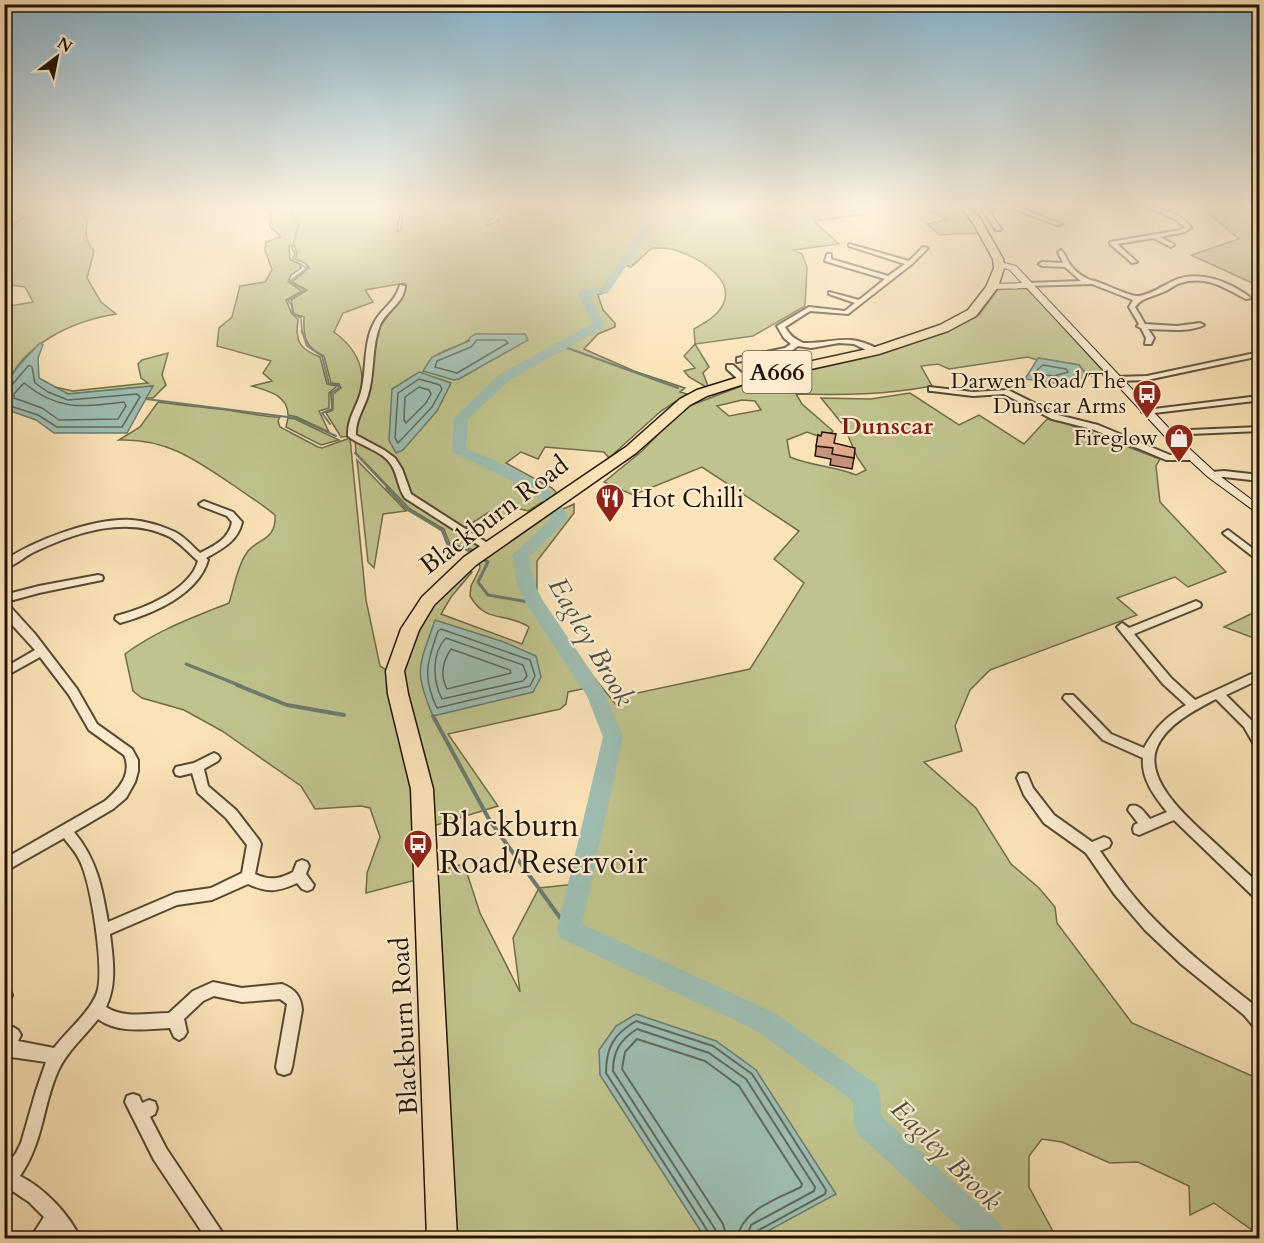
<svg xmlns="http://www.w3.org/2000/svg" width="1264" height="1243" viewBox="0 0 1264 1243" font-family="Cardo,serif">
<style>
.green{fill:#c0c38d;stroke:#706c4b;stroke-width:1.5;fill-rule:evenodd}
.water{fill:#9ebeb2;stroke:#6c7a6e;stroke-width:1.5}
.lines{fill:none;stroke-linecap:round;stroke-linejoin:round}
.shore-far1{stroke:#5f695e;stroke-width:1.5}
.shore{stroke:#5f695e;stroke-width:2}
.stream-far3{stroke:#6c7a6e;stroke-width:1.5}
.stream-far2{stroke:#6c7a6e;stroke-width:2}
.stream-far1{stroke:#6c7a6e;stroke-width:3}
.stream{stroke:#6c7a6e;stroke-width:4}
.river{fill:#9ebeb2;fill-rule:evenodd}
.street-casing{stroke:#564834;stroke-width:4}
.secondary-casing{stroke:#201409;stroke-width:2}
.highway-casing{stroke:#201409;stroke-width:3}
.street{fill:#fcedd0;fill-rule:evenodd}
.secondary{fill:#fcedd0;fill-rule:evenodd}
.highway{fill:#fae3b7;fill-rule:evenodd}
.wall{fill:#c5947c;stroke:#201409;stroke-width:1.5}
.building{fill:#e5ac90;stroke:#201409;stroke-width:1.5}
.labels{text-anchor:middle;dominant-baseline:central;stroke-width:4.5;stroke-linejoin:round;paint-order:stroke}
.far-poi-label{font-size:22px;fill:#201409;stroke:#fcedd0;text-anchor:end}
.shield{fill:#fcedd0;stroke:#625545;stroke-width:1.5}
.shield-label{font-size:24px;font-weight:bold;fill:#201409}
.far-quarter-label{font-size:24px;font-weight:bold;fill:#7a1f14;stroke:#fcedd0}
.poi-label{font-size:26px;fill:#201409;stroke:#fcedd0;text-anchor:start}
.street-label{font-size:26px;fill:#201409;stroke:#fcedd0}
.water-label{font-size:27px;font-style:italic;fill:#4c5044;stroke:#fcedd0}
.near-poi-label{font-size:32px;fill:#201409;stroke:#fcedd0;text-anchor:start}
</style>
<rect width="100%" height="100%" fill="#fae3b7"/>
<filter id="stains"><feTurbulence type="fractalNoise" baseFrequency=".00333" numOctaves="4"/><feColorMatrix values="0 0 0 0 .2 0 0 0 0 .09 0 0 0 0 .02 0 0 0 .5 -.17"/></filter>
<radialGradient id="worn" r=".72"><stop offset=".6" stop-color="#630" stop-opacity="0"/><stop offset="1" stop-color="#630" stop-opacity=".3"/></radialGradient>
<g class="green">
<path d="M26,208h65c-4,16 -10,28 3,43l-7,27 14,24 15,12c-44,7 -96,31 -111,76v-83l28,-5 -8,-15 -20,-3c0,-25 -5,-52 18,-67z"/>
<path d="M267,208h134l-4,23 4,-1 2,-22h96l-12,17 12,-4 -2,-1 9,-12h369l-11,6 -50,7 25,23 -46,6 9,4 5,13 -2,39 -52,30 -58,8 14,23 -6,6 5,13 -2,1 -17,-10 -5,-6 11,-3 -11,-12 11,-12 -1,-15c8,-5 17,-9 23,-16 27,-30 -17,-55 -42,-63 -7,-3 -16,-2 -23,-2l-21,19 -6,-2 -19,27 -8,3 5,15 12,13v4l-17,7 -14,15 50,22 51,17 -5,4 7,2 -26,17 -52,47 -5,-6 -59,-5 -7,12 -17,-7 -15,11 46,25 5,5 -29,18 -11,-3 -17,12 -11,-8 -26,17c-16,-10 -47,-25 -57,-40 -8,-11 -2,-24 -15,-33 -12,-9 -30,-12 -38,-26l26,-102 19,-27 8,-14 -1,-4 -40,7 8,12 -30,11 -9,19c42,31 27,61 16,104l-9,1 -15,-24 7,-3v-16l8,-6 -2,-4 -8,-1 -7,-27c-19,-8 -21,-20 -20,-39l-10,-3 -3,-14 16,-10 -15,-8 17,-14 -4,-5 -10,-4 2,-5 -3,-9 -5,1 1,14 10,4 1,4 -10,7 -3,7 14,9 -16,9 6,14 6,5c-3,22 1,30 22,38l7,27 10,2 -8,7v15l-10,3 10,21 -32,-15 -9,-2c0,-20 -20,-24 -36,-29l20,-5 -9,-8 8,-12 -54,-15 2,-18 13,-11 8,-31 25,-4 7,-12 -7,-20 1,-8 15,-5 -11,-10v-11zM476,334l37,1 -89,36c13,-27 35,-19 52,-37z"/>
<polygon points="926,208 961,208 979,233 940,235 927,224 946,220"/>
<polygon points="1202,208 1241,208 1259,213 1259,286 1191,255 1239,239"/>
<path d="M1020,287l8,2 78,85 -18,3 -9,-12 -40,-7 -2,2 -9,-3 -79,12 -11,-5 -17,2 11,20c-48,9 -88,9 -136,8l6,10 31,27 -3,4 -12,1 -11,-4 -20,8 3,17c21,9 44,9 66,18l10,-5 -9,-13 -13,-31 -23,-28 50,1 39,-6 49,32 20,-10 45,29 23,-25 18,4 95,36 -4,7 4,36 66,70 -38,15 -13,-10 -58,21 20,17 -147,55 -20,20 -15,36 7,25 -38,11 52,46 35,56 28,24 16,19 2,16 75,100 127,56v156l-45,-32 -24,12 -1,-29 -51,-24 -28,1 -48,-21 -20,-3 -13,17v31l26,48v3h-601l-21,-366 31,-8 16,49 40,79 -7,-54 26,-50 46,-5 33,-138c0,-37 -39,-83 -60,-112l59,73 1,-9 132,-28 54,-86 -30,-24 25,-28 -97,-64 -69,28 -29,-13 38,-31 32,-33 15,-12 55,-21 120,-27 77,-25 38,-18 20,-27zM742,400l13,1 6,9 -32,6 -12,-10z"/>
<polygon points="168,353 162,375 166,385 153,398 146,398 152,386 68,394 50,386 73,391 148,383 141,378 138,364 142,360"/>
<path d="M158,402c21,3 41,5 61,7 21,2 40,8 61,8l-2,4 2,6 38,20 4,1 28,-10 16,162 14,66 11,7 27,124 -2,83 -50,13 1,-20 13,-36 -10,-29 -9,-2 -46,3 -14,-23 -79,-55 -38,-21 -42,-12 -9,-7 -8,-37c32,-24 67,-36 104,-51 5,-15 8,-36 17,-49 8,-15 31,-12 29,-39 -13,-11 -28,-20 -42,-30 -37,-25 -67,-47 -114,-45l21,-13z"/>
<polygon points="288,418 295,419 339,440 321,445 286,427"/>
<polygon points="355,440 382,455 393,466 402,492 478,546 474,550 450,544 444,529 410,509 356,453"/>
<polygon points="357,460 406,511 383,514 374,568 368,562"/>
<polygon points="574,504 574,513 537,561 537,601 530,585 524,557 563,522 563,509"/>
<path d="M552,511l4,9 -42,35 12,41 61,92 -19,4 -2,12 -6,5 -112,25 50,72 -68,21c0,-15 1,-31 0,-46 -4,-45 -41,-91 -23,-138 10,-25 42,-54 62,-72l3,1 -21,25 -10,17 81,30 7,-17c-24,-16 -42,-2 -59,-31l1,-10 9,-18 -1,-6z"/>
<polygon points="1259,610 1259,640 1224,627"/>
</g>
<g class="water">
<polygon points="476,334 525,334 528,340 459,379 454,380 423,371 432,357 469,341 470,337"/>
<path d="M40,343l3,2 -5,13 1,20 29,16 85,-8 -26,47h-73l-18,-13 -31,-11c-1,-35 13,-42 35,-66z"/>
<polygon points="1038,358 1079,365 1088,377 1054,383 1025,379"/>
<polygon points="419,372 451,383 437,411 403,450 396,453 389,440 392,389"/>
<path d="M435,620l69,22 32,14 5,21 -8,15 -100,24c-20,-47 -14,-49 2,-96z"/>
<polygon points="636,1014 716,1041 756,1070 836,1194 755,1238 705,1238 600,1075 599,1050 616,1026"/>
</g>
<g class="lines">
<g class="shore-far1">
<polygon points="477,340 505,340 508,343 457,373 435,367 437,361 471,347"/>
<polygon points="1043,365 1066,369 1068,372 1054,376 1039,374 1037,370"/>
<polygon points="419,379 440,385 442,389 432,407 398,443 395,438 398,393"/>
<path d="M24,383c34,28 58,24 100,19l2,4 -8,13 -59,1 -17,-12 -28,-10v-4z"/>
<polygon points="419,387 429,390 431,394 426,403 406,423 404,420 405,397"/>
<polyline points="4,388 11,386 29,365 32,367 35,383 48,392 68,400 137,394 140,397 122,427 57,427 38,415 4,404"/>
<path d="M441,629l89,31 5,16 -5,10 -93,22c-15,-31 -10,-46 1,-77z"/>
<path d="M446,638l77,27 4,11 -4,5 -81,18c-9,-17 -11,-46 4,-61z"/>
<path d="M451,649l59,21 1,3 -64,16c-7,-14 -5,-27 4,-40z"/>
</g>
<g class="shore">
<path d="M710,1238l-1,-5 -103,-160c0,-26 8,-39 30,-52l77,25 39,28 74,116 -1,4 -68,37 -4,7"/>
<path d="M718,1238l-3,-9 -102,-158c0,-20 7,-31 24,-42l72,24 37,26 69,108 -1,4 -63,34 -5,13"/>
<path d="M727,1238l-4,-14 -101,-155 3,-17 12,-13 68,22 34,25 63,98 -1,3c-24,12 -58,22 -64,51"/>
</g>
<polyline class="stream-far3" points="291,208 295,211 291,214 299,224 292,248 295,254 292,260 307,268 289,282 305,290 288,300 292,306 292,313 301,318 302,333"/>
<g class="stream-far2">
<polyline points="302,331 307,346 322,356 329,384 338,385 339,388 331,393 332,409 322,413 330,424"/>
<polyline points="562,346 678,388"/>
<polyline points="146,399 296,418 336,436"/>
<polyline points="355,453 389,489"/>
</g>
<g class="stream-far1">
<polyline points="387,488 407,509 442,530 448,545 464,548 473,553"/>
<polyline points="481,558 488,562 478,582 488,595 535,603"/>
<polyline points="186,664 241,686"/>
</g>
<g class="stream">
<polyline points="237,685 287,705 344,715"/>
<polyline points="433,716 490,821 569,930"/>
</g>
<path class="river" d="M655,208h10l-57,85 -18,2 15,30 -2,3 -93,52 -42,39 -2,29c33,16 93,33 101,72l-38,37 7,30 7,14 60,88 20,48 -41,187 191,88 103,72 4,10 2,23 121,110 4,11h-37l-112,-104 -4,-10 -1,-23 -98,-71 -195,-92 -3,-8 46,-193 -16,-41 -61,-93 -8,-16 -6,-31 39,-37 -6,-15 -13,-13 -78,-38 -2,-3 2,-32 46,-44 92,-50 -15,-32 6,-3 18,-1z"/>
<g class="street-casing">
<g id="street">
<polygon points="981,208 987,208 1001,229 1000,230 996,230"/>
<polygon points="1011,208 1018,208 1062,224 1057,225"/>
<path d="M1148,208c15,-1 35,7 43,20l-6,4 -25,5 13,7 1,1 -3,2 -18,-9 -36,6 20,18 -5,1 -22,-19v-2l71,-12 4,-3 -10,-8z"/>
<path d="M849,244l60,17 14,-14 5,1 -16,16 -64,50 -38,-3 -25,16c6,10 9,11 18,16 32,1 43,-11 75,6v4h-6l-18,-9 -15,-1 -28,5 -13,-2 -8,6 -53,10v-4l48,-10 6,-4 -7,-6 -7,-12 32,-19 36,4 10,-8 -26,-9v-2l30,8 26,-21 -60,-18 2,-7h4v5l57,17 17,-12 -56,-18z"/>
<path d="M1061,250c4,4 5,8 8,13 6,9 17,17 26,18 10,3 35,16 44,15 13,-2 23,-10 34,-15 26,-12 57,1 78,17l-5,1c-23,-12 -39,-24 -66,-16 -6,2 -11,7 -17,9 -10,5 -21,5 -28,15l10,17 32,2 23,-3 4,2c-16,8 -39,4 -56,4l6,9 -3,6h-6l1,-6 -5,-10 -4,-2 2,-2 -10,-17 4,-7 -41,-16 -66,2 -1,-1 3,-2 53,-2 -16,-14 -23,-1 -3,-2 3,-2 21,1 -5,-11z"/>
<path d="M400,285l5,1c-1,17 -18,24 -25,39 -9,22 -5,47 -12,70 -4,14 -13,25 -12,40l28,15 11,8 7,11 9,25 81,52 2,2 -2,2h-6l-81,-52c-7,-10 -7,-22 -13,-32 -9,-16 -31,-19 -44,-30 -1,-17 9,-29 13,-44 6,-23 2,-48 13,-69 8,-16 20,-18 26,-38z"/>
<polygon points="1260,352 1260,356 1147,380 1116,381 1112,379 1116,377 1147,376"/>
<polygon points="774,355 780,355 796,369 789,371 774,359"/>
<polygon points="727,365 733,365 747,378 747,382 741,382 727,369"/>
<polygon points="929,387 973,392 1008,390 1058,415 1098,425 1170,455 1191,454 1195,457 1191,460 1166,460 1092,429 1052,419 1004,394 973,396 932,391 929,391"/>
<polygon points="1251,397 1255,399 1254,401 1146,414 1142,412 1146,410"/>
<polygon points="1260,427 1260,431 1167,435 1163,433 1167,431"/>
<polygon points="1224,471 1260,475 1260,481 1224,477 1212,478 1208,475 1212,472"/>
<path d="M204,501l29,11 9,10c-4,19 -20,27 -36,36l2,2c-10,35 -56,54 -88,63l-5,-4 1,-3c28,-7 74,-26 82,-55 -9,-8 -18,-18 -28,-24 -43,-22 -93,-5 -134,14 -11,5 -20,14 -32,18v-8c30,-21 90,-43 127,-41 15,1 31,6 44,12 10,5 17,14 25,21 14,-7 29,-14 32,-31l-5,-6 -26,-10 -2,-2z"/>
<polygon points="1228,530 1260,554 1260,562 1225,535 1223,533"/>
<path d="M98,575l4,1 1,2 -1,2 -63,13 -33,9 29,32 42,55 20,35 35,25 6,11v11l-3,11 -9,16 -13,11 -39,23c23,28 28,55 34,90l68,-29 35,-5 31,-15 5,-28 -21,-27 -28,-25 -6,-20 -12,3 -4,-1 -2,-4 2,-4 18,-4 20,-10 4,2 2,3 -2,3 -14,8 4,17 28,24 23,30 2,4 -6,30c15,7 24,5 38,-2l4,-10 5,-2 5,2 2,4 -3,8 8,11 -2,4 -5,2 -5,-2 -5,-6c-20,9 -29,10 -49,1l-36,16 -35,5 -67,29c3,25 7,50 -4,73 18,12 42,6 63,6l24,-22 20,-9 29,6 40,-4c13,5 19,12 20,26l-10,57 -2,6 -6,2 -6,-2 -2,-6 10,-57 1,-6 -7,-5 -38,3 -28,-6 -11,5 -19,18 3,13 -3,5 -5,3 -5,-3 -4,-9c-25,1 -51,6 -72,-9 -13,17 -31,32 -40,52 -16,36 -14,70 -38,105 23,11 50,39 60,62h-19l-6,-7 -5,6h-12l-3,-6 9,-14 -15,-15 -21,-14 -4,1v-21l12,-15 5,-10 15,-52 10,-29 -42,-6c0,-12 -3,-24 9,-29l5,3 3,5 -3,6 36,7c13,-17 36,-36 43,-55 8,-23 -6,-110 -17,-132 -4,-9 -11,-16 -16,-23l-60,34v-13l101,-58c13,-11 28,-27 19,-46l-35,-25 -20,-35 -29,-38 -36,20v-9l31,-18 -31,-34v-21l35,-9z"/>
<path d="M1196,601l4,2 1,2 -1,2 -66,27 37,44 24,22 65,-30v9l-34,16 26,26 8,13v16l-4,-2 -12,-21 -28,-28c-21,11 -49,25 -59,48 -15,35 37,76 59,97 14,13 29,27 44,41v15l-5,-2 -81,-78 -35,15 -5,-2 -1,-4 1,-4 4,-2 -10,-13 2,-4c9,-3 14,6 20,13l17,-7c-12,-15 -26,-33 -24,-54l-40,-18 -40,-42 2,-3h8l38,39 33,14c11,-20 22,-31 42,-43l-23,-21 -46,-57 5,-4 7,5z"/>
<path d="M1023,773l4,1 6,14 21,27 38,27 12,-5 5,2 2,4 -2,4 -9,4c17,24 34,48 55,69 30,31 65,58 99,85l6,6v19l-5,-2 -11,-13 -63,-51 -36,-34 -30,-35 -29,-42 -42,-30 -20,-28 -7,-17 2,-4z"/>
<polygon points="4,988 10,990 12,995 10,1000 5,1002"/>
<polygon points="133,1094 139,1096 142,1103 149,1100 155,1102 157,1108 155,1114 150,1117 166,1148 222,1232 225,1238 206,1238 154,1160 125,1102 127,1096"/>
</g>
</g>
<g class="secondary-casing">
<polygon id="secondary" points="996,261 1016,266 1180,440 1216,473 1260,506 1260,515 1208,477 1172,444 1027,288 989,289 988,287 992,284 1022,283 1010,270 996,265"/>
</g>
<g class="highway-casing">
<polygon id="highway" points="961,208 971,208 981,220 1003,259 1004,268 998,287 976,316 948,331 879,354 747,383 707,396 690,405 636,453 476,565 434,605 419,630 404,671 408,694 433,789 457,1238 427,1238 411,789 388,694 386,671 401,629 422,597 464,557 626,447 680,399 697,390 739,377 872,348 940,325 968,310 986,287 994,268 993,259 972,221"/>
</g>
<use href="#street" class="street"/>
<use href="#secondary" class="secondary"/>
<use href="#highway" class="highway"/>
</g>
<polygon class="wall" points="818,435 821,436 834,443 854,458 852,469 830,465 831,459 815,456"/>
<polygon class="building" points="822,432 836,434 834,443 855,448 854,458 832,454 833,448 816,446 818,435 821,436"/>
<linearGradient id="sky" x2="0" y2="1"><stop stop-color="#8ab8d2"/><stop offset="0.54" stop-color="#fdf2df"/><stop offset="1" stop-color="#fdf2df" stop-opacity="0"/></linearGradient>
<rect width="1264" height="382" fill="url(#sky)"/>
<defs>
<g id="bus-pin" transform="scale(1.5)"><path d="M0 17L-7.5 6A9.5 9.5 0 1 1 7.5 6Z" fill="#8f2418" stroke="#fcedd0"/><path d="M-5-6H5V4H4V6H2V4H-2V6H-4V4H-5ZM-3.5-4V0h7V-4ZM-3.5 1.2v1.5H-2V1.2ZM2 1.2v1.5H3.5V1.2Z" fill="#fff"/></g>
<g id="shop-pin" transform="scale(1.5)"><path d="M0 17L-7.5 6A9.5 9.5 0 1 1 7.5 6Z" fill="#8f2418" stroke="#fcedd0"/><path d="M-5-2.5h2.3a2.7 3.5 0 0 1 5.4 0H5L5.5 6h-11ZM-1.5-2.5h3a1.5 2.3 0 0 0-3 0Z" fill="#fff"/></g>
<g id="restaurant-pin" transform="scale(1.5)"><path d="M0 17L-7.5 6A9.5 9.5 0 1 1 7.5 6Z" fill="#8f2418" stroke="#fcedd0"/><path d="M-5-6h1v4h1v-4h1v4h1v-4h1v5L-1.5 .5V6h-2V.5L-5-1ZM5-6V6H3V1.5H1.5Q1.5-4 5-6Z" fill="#fff"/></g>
</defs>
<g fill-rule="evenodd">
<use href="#bus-pin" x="1147" y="394"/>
<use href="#shop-pin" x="1179" y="438"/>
<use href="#restaurant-pin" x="610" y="498"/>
<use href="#bus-pin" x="418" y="844"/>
</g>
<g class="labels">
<g class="far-poi-label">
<text x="1126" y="381">Darwen Road/The<tspan x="1126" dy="25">Dunscar Arms</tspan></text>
<text x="1158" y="438">Fireglow</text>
</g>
<rect class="shield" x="742.5" y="351" width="69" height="42" rx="4.5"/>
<g class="shield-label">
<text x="777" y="372">A666</text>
</g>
<g class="far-quarter-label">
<text x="887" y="426">Dunscar</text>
</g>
<g class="poi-label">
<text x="631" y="498">Hot Chilli</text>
</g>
<g class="street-label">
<text transform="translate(494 515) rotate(-37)">Blackburn Road</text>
<text transform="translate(404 1026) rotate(-93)">Blackburn Road</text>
</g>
<g class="water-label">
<text transform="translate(591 642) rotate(60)">Eagley Brook</text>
<text transform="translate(946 1155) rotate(45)">Eagley Brook</text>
</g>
<g class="near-poi-label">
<text x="439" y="826">Blackburn<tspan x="439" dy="37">Road/Reservoir</tspan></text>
</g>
</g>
<rect width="1264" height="1243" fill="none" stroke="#fae3b7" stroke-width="24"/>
<rect x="6" y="6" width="1252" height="1231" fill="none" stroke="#201409" stroke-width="3"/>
<rect x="12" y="12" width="1240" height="1219" fill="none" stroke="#201409" stroke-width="1.5"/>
<g transform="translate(57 57) rotate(32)" stroke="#fcedd0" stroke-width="4.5" paint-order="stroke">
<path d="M0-4.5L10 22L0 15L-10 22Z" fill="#201409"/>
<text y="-9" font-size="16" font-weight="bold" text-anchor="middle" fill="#201409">N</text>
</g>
<rect width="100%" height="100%" filter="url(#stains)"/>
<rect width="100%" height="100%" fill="url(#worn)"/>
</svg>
